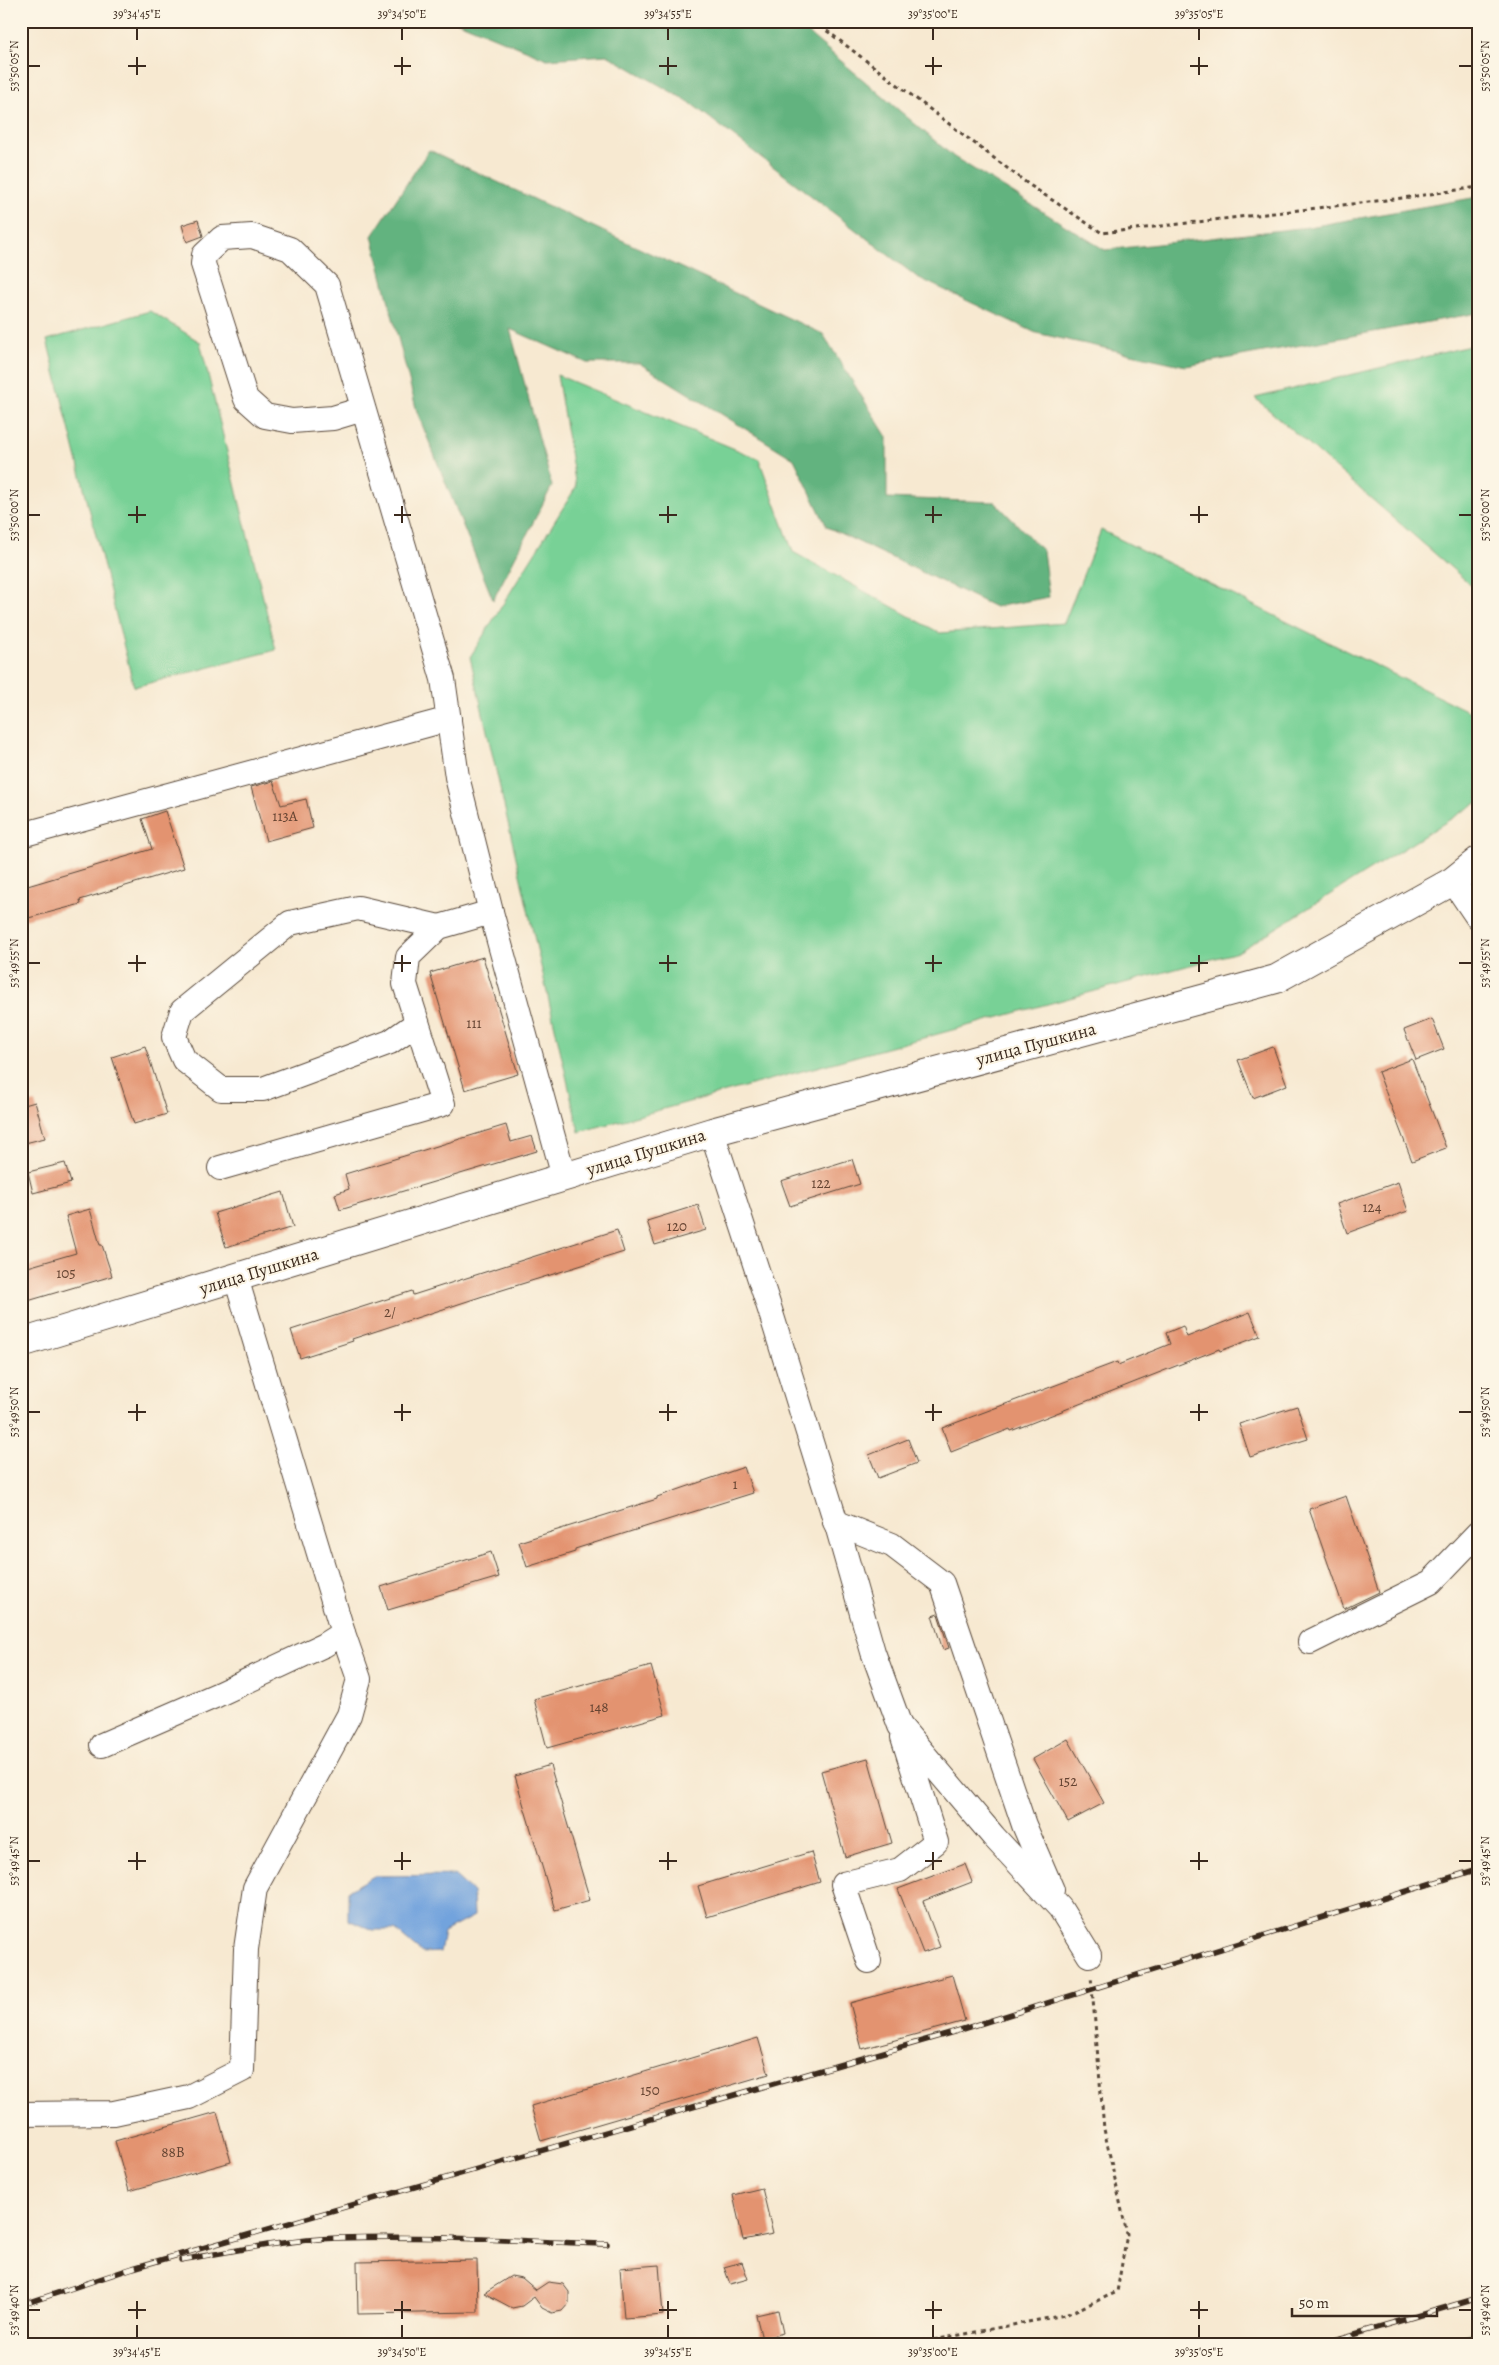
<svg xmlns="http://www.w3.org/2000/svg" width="1499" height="2365" viewBox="0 0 1499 2365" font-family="Alegreya,serif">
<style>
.green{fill:#78d196;stroke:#5a7e5a}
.forest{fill:#62b37f;stroke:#4e6e4e}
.water{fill:#72a3dd;stroke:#56667e}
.building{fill:#e3936f}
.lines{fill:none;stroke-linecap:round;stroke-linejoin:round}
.minor-casing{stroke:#574739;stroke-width:26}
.major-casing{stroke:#574739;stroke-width:30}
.path{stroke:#574739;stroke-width:3;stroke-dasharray:4 4;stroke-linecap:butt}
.minor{stroke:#fff;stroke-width:24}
.major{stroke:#fff;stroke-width:28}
.rail-casing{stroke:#3b2a1e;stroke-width:5.5}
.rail{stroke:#fcf5e5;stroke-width:4;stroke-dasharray:11;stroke-linecap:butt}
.ticks{fill:none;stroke:#3b2a1e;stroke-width:2}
.labels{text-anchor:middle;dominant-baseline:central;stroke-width:4;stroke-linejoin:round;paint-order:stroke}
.number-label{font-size:15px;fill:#654432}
.street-label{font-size:18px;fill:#3b2a1e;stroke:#fcf5e5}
.neatline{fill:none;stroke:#3b2a1e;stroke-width:2}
.ticks-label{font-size:12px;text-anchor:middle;fill:#3b2a1e}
</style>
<rect width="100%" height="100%" fill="#fcf5e5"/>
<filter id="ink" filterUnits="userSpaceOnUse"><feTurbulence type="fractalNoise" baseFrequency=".02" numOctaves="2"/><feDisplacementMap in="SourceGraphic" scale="10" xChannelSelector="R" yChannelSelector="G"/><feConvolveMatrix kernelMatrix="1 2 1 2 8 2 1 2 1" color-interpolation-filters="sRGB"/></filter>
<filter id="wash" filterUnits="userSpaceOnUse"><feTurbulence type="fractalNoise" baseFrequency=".0096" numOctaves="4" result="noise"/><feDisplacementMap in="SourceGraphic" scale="20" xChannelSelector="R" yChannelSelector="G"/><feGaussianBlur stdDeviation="1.12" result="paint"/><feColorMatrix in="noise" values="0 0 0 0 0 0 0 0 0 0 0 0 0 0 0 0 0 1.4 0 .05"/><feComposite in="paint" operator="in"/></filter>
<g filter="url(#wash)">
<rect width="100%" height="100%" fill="#f7e9d1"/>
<g class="green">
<polygon points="150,311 200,342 276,650 134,687 47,340"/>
<polygon points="1478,344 1478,591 1255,398"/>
<polygon points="557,375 759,459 793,552 940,633 1064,623 1101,530 1478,716 1478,802 1238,952 579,1132 470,657 576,487"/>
</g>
<g class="forest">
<polygon points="456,21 794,21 954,157 1105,250 1309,227 1478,197 1478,313 1186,366 1036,333 917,277 689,102 607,55 547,59"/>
<polygon points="429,150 823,334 887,437 887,498 995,502 1043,551 1049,597 995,607 827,527 794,459 639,363 587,363 510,329 552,486 493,600 417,412 372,236"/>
<polygon points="1478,2332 1478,2344 1437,2344"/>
</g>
<polygon class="water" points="454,1875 473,1892 474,1916 444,1932 440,1952 422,1953 395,1930 373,1930 348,1920 348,1891 374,1876"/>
<g id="blocks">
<g class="building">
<polygon points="198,220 203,236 187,242 182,225"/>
<polygon points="273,781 281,805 306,799 313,828 266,841 251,787"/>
<polygon points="165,811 184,868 80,900 81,904 21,920 21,888 152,849 142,819"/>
<polygon points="483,957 518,1074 465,1090 430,973"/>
<polygon points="1432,1019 1444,1049 1416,1060 1404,1030"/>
<polygon points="145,1046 167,1114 134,1124 112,1057"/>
<polygon points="1273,1047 1287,1085 1253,1098 1238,1060"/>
<polygon points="1412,1059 1446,1148 1412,1161 1378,1072"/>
<polygon points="35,1102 45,1138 21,1144 21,1106"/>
<polygon points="506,1125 511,1142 532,1136 537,1151 340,1210 335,1194 349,1189 345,1174"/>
<polygon points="852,1159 860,1184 790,1206 781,1181"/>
<polygon points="65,1163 71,1183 33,1193 28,1172"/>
<polygon points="1398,1182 1408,1211 1347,1233 1337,1204"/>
<polygon points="283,1192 293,1227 226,1247 215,1213"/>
<polygon points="698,1205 706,1230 655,1245 647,1221"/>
<polygon points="90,1209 100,1245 102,1245 112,1276 21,1303 21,1269 76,1253 66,1216"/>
<polygon points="617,1230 624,1252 483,1296 352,1339 353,1341 300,1358 291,1330 412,1291 413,1295"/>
<polygon points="1250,1312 1260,1336 1220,1351 1219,1349 1011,1431 1010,1429 951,1452 942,1428 1117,1362 1118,1365 1170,1344 1166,1333 1183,1326 1187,1337"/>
<polygon points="1297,1406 1308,1439 1250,1457 1239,1424"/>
<polygon points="908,1439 917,1463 878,1478 869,1455"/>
<polygon points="744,1467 753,1493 575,1549 575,1552 527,1567 519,1542 657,1499 657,1497"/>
<polygon points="1346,1496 1379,1592 1344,1609 1309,1509"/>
<polygon points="491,1552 499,1577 388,1610 381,1587"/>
<polygon points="938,1614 949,1648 943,1650 932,1616"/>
<polygon points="651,1666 665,1715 547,1748 534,1699"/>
<polygon points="1068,1739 1104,1803 1068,1822 1033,1759"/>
<polygon points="868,1758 892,1843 845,1857 821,1771"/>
<polygon points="550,1765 590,1900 555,1910 515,1776"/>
<polygon points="811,1852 820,1882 707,1917 698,1886"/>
<polygon points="965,1864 972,1882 923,1901 940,1947 923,1953 898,1889"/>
<polygon points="952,1975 965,2021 862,2049 850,2003"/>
<polygon points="758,2038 769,2074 541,2141 531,2106"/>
<polygon points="217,2112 231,2162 129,2191 115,2141"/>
<polygon points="762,2188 773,2234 743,2240 733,2195"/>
<polygon points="477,2260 478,2312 358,2314 357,2262"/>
<polygon points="742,2262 748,2279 730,2284 724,2267"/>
<polygon points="659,2265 663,2315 624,2318 620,2268"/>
<polygon points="511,2276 522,2278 536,2290 548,2282 563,2284 569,2292 569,2303 562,2311 552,2313 542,2308 534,2297 522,2306 512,2308 484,2293"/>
<polygon points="778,2310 783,2333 762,2339 756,2315"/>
</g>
</g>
</g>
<g filter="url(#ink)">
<use href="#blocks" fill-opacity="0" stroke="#574739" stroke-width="1"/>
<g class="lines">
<g class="minor-casing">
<g id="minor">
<polyline points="363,409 333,418 292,421 265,416 246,399 203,264 204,255 222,238 252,236 290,249 327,285 443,679 457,777 491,912 564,1177"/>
<polyline points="25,834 449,719"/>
<polyline points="1453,881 1478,918"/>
<polyline points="417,1023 390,1042 263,1089 221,1089 184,1060 174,1037 182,1011 290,923 358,908 439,927"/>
<polyline points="712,1132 770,1310 838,1529 873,1652 900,1726 994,1837 1060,1908 1089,1955"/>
<polyline points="220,1168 443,1104 405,984 408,957 439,927 491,912"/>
<polyline points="835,1522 892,1545 942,1583 1024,1825 1052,1890"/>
<polyline points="1310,1642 1431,1582 1478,1533"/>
<polyline points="102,1745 217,1695 324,1645 343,1633 236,1278"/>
<polyline points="869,1961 843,1884 900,1870 936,1842 903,1737"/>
<polyline points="21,2114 114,2113 189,2097 242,2070 246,1949 255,1888 349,1715 359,1679 343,1633"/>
</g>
</g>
<g class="major-casing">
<polyline id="major" points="21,1343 712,1132 1276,979 1453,881 1478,861"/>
</g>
<g class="path">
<polyline points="814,21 1028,184 1102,233 1403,198 1478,187"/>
<polyline points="902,2344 929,2341 1065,2315 1117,2292 1127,2234 1104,2129 1091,1976"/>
</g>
<use href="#minor" class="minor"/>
<use href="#major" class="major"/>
<g class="rail-casing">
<g id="rail">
<path d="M181,2260c52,-9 104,-20 157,-22 90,-3 180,3 269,6"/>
<polyline points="21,2305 133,2268 957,2031 1478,1869"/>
<polyline points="1321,2344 1478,2298"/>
</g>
</g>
<use href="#rail" class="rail"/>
</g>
</g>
<path class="ticks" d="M137,28v12M402,28v12M668,28v12M933,28v12M1199,28v12M137,57v18M402,57v18M668,57v18M933,57v18M1199,57v18M28,66h12M128,66h18M394,66h17M659,66h18M925,66h17M1190,66h18M1459,66h13M137,506v17M402,506v17M668,506v17M933,506v17M1199,506v17M28,515h12M128,515h18M394,515h17M659,515h18M925,515h17M1190,515h18M1459,515h13M137,955v17M402,955v17M668,955v17M933,955v17M1199,955v17M28,963h12M128,963h18M394,963h17M659,963h18M925,963h17M1190,963h18M1459,963h13M137,1404v17M402,1404v17M668,1404v17M933,1404v17M1199,1404v17M28,1412h12M128,1412h18M394,1412h17M659,1412h18M925,1412h17M1190,1412h18M1459,1412h13M137,1852v18M402,1852v18M668,1852v18M933,1852v18M1199,1852v18M28,1861h12M128,1861h18M394,1861h17M659,1861h18M925,1861h17M1190,1861h18M1459,1861h13M137,2301v18M402,2301v18M668,2301v18M933,2301v18M1199,2301v18M28,2310h12M128,2310h18M394,2310h17M659,2310h18M925,2310h17M1190,2310h18M1459,2310h13M137,2325v13M402,2325v13M668,2325v13M933,2325v13M1199,2325v13"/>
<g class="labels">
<g class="number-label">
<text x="285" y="816">113А</text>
<text x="474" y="1023">111</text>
<text x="821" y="1183">122</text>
<text x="1372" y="1207">124</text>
<text x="677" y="1226">120</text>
<text x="66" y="1273">105</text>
<text x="390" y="1312">2/</text>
<text x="735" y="1484">1</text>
<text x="599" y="1707">148</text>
<text x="1068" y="1781">152</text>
<text x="650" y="2090">150</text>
<text x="173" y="2152">88В</text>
</g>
<g class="street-label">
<text transform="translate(1036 1044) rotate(-15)">улица Пушкина</text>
<text transform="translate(646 1152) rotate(-17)">улица Пушкина</text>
<text transform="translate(259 1271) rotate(-17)">улица Пушкина</text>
</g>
</g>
<rect width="1499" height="2365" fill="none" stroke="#fcf5e5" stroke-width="55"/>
<path d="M1292 2308v8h145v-8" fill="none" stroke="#3b2a1e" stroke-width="2.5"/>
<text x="1299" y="2308" font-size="15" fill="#3b2a1e" stroke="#fcf5e5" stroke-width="4" paint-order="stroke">50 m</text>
<rect x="28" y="28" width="1444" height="2310" class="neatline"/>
<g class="ticks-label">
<text x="137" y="18">39°34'45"E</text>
<text x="402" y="18">39°34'50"E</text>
<text x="668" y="18">39°34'55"E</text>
<text x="933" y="18">39°35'00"E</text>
<text x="1199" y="18">39°35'05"E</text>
<text transform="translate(14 66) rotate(-90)" y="4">53°50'05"N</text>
<text transform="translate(1485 66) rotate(-90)" y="4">53°50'05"N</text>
<text transform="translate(14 515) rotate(-90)" y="4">53°50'00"N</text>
<text transform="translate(1485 515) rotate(-90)" y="4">53°50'00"N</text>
<text transform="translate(14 963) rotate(-90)" y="4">53°49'55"N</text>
<text transform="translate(1485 963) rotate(-90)" y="4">53°49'55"N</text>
<text transform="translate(14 1412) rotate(-90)" y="4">53°49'50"N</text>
<text transform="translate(1485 1412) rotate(-90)" y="4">53°49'50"N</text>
<text transform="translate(14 1861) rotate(-90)" y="4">53°49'45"N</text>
<text transform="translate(1485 1861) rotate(-90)" y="4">53°49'45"N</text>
<text transform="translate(14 2310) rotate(-90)" y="4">53°49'40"N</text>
<text transform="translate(1485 2310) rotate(-90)" y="4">53°49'40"N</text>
<text x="137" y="2356">39°34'45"E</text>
<text x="402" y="2356">39°34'50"E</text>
<text x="668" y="2356">39°34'55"E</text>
<text x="933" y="2356">39°35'00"E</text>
<text x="1199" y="2356">39°35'05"E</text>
</g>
</svg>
